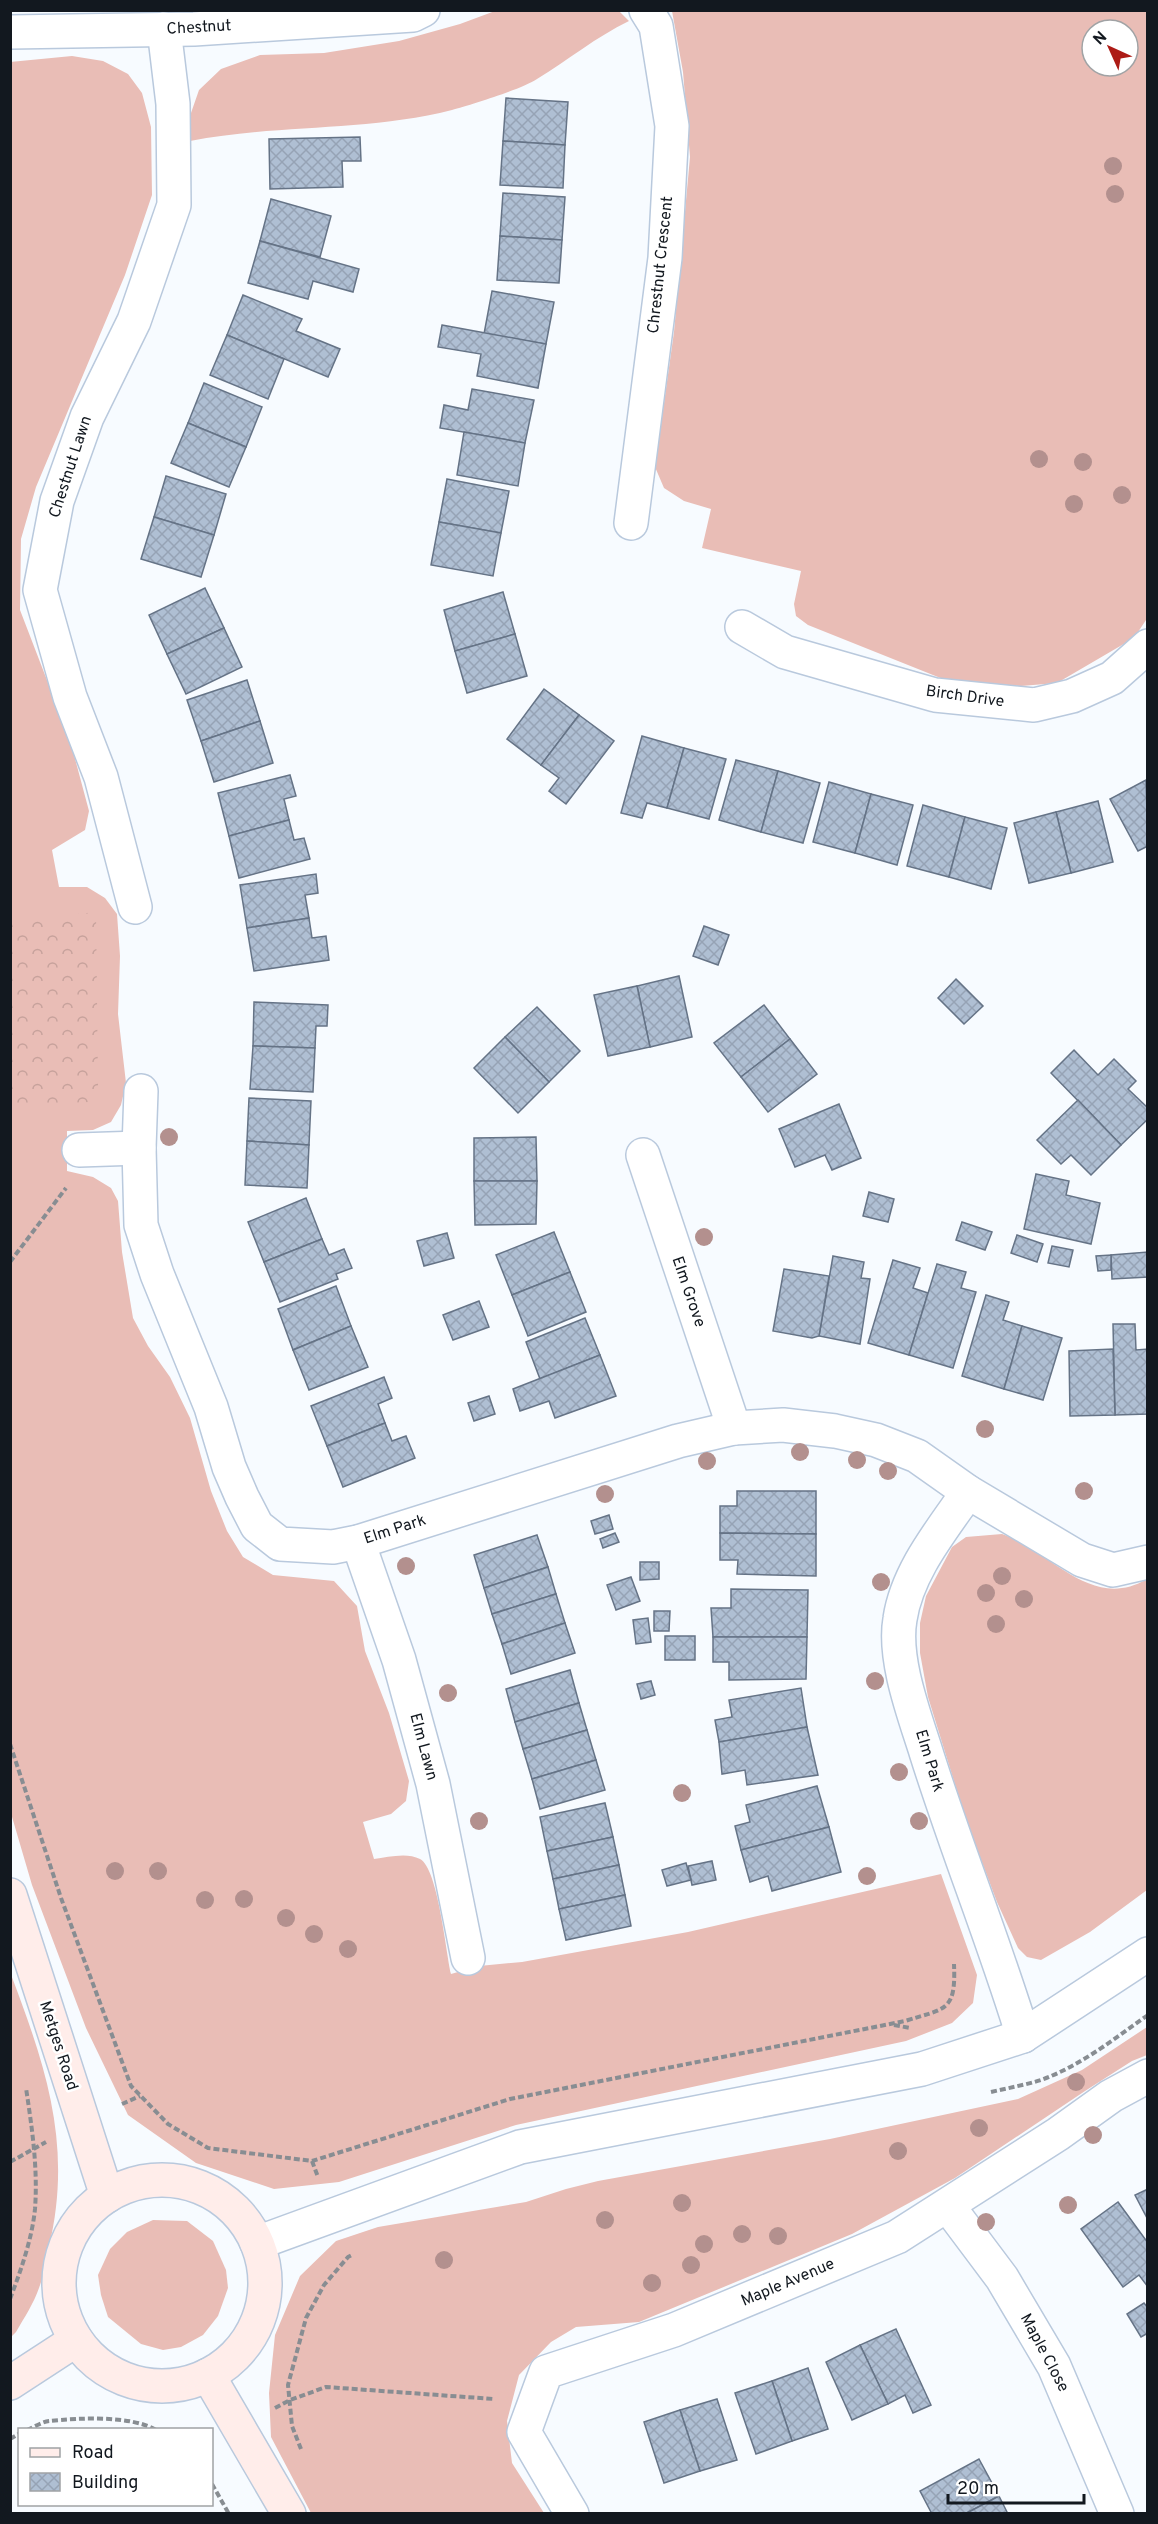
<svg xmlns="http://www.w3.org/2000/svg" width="1158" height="2524" viewBox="0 0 1158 2524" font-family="Overpass,sans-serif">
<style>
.grass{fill:#e9bdb6;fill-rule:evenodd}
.forest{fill:url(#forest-crowns)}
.building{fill:url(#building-cross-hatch);stroke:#657386;stroke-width:1.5}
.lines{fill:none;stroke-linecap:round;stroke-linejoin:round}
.street-casing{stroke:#b9c9dd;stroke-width:36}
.secondary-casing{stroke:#b9c9dd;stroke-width:36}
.path{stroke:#888d92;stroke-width:4;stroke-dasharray:6 3;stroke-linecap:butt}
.street{stroke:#fff;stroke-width:33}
.secondary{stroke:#ffedea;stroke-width:33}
.tree{fill:#b3908e}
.labels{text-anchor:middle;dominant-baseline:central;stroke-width:5;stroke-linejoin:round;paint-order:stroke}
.street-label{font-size:16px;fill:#12181f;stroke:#fff}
</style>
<defs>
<pattern id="forest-crowns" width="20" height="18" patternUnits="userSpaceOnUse" patternTransform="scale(1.5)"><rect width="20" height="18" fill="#e9bdb6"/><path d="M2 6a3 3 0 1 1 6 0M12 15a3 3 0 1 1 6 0" fill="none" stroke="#c7a29c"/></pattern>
<pattern id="building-cross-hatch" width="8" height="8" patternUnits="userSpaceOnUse" patternTransform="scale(1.5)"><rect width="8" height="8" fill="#afbfd3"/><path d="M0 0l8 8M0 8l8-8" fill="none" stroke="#96a3b5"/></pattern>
</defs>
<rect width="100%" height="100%" fill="#f7fbff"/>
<g class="grass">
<path d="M495,11h124l10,10c-33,16 -61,39 -92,58 -15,10 -66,26 -85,31 -86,22 -176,14 -262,31l1,-28 8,-23 22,-21 39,-14 64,-2 75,-12 61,-17z"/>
<path d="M672,11h475l1,606 -14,21 -77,45 -36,3 -73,-5 -140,-56 -12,-9 -2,-12 7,-33 -99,-23 9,-39 -27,-8 -20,-13 -9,-21 19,-135 16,-175 -7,-85zM1092,30h36v36h-36z"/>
<path d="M72,56l31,5 25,13 14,19 9,34 1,68 -27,80 -89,212 -15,52 -1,71 50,130 19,71 -4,19 -33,20 7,37h28l18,11 12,16 3,42 -2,58 8,69 -5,22 -10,17 -18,8 -26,1v40l26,6 18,11 7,13 4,51 11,66 15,28 22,31 20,41 21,73 16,40 16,26 30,18 61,6 23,25 8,45 24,62 20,68 -3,20 -15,13 -28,8 11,37c14,-2 33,-7 46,0 18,9 26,94 31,115l28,-8 43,-4 166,-30 253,-58 36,101 -4,28 -21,20 -46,18 -390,84 -177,57 -65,7 -78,-26 -68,-48 -42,-87 -54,-143 -22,-75v-1748z"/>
<path d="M1002,1534c49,17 89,78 145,45v311l-57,42 -49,28 -14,-3 -9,-9 -21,-46 -31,-82 -38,-123 -8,-44v-30l6,-27 26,-49 14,-10z"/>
<path d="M10,1972c36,95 63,173 39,275 -3,13 -5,28 -10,41 -5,15 -15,30 -23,44l-5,5z"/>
<polygon points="1147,2027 1147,2055 1132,2061 1085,2091 955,2178 852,2234 639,2322 576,2327 551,2342 519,2375 507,2421 512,2463 544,2513 311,2513 271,2437 269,2393 275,2335 300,2276 336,2241 378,2227 526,2202 566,2189 598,2181 830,2139 1018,2099 1082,2070"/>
<polygon points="153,2220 187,2221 213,2241 226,2270 228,2288 218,2316 203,2335 181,2347 163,2350 141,2344 108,2317 101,2295 98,2275 110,2249 127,2232"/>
</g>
<polygon class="forest" points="96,912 98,1086 89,1102 11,1107 11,921"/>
<g class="building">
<polygon points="506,98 568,102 565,145 503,141"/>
<polygon points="360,137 361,161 342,161 343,187 270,189 269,139"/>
<polygon points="503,141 565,145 563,188 500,185"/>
<polygon points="503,193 565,197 562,240 500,236"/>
<polygon points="271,199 331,216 320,257 260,241"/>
<polygon points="500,236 562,240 559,283 497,280"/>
<polygon points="260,241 359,269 353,292 313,281 308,299 248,283"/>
<polygon points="492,291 554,302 546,344 484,334"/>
<polygon points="243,295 302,319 296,331 340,349 328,377 227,335"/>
<polygon points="442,325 546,344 538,388 477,376 481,354 438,347"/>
<polygon points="227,335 284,359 268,399 210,375"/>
<polygon points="204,383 262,407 246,447 188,423"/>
<polygon points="472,389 534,400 525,443 440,428 444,405 468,410"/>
<polygon points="188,423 246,447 229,487 171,463"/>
<polygon points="464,432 525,443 518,486 457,475"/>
<polygon points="166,476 226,494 214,535 154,517"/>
<polygon points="447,479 509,491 501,533 439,522"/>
<polygon points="154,517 214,535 201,577 141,559"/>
<polygon points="439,522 501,533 493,576 431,565"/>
<polygon points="205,588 224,628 167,654 149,615"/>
<polygon points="503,592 515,634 455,651 444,610"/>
<polygon points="224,628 242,667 186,694 167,654"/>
<polygon points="515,634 527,676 467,693 455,651"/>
<polygon points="247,680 260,721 201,741 187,700"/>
<polygon points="544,689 579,715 541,765 507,739"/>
<polygon points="579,715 614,741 566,804 549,791 559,778 541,765"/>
<polygon points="260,721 273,763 214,782 201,741"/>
<polygon points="642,736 684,748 667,808 647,803 642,818 621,813"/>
<polygon points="684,748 726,759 709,819 667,808"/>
<polygon points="736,760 778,771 761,832 719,820"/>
<polygon points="778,771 820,783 803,843 761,832"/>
<polygon points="290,775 296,796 284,799 289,820 229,836 218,793"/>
<polygon points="1146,780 1148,846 1138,851 1110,799"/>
<polygon points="829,782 871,794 855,853 813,842"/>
<polygon points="871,794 913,805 897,865 855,853"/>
<polygon points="1098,801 1113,862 1071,873 1056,812"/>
<polygon points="923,805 965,817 949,877 907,866"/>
<polygon points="1056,812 1071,873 1029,883 1014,823"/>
<polygon points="965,817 1007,828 991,889 949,877"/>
<polygon points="289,820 294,840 304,838 310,859 239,878 229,836"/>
<polygon points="316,874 318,893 305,895 309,918 247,928 240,885"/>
<polygon points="309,918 312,938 326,936 329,960 254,971 247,928"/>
<polygon points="704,926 729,935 718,965 693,956"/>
<polygon points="679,976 692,1037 650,1047 637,986"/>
<polygon points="956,979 983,1006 964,1024 938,998"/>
<polygon points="637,986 650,1047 608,1056 594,995"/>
<polygon points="254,1002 328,1005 327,1026 316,1026 315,1048 253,1046"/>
<polygon points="764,1005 790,1039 741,1077 714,1043"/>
<polygon points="537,1007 580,1051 549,1082 505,1037"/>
<polygon points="505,1037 549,1082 518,1113 474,1068"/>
<polygon points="790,1039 817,1074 768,1112 741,1077"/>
<polygon points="253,1046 315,1048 313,1092 250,1089"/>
<polygon points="1074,1050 1098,1075 1114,1059 1136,1081 1128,1089 1148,1108 1148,1119 1121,1145 1051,1073"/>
<polygon points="249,1098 311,1101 309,1145 247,1141"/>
<polygon points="1078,1100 1121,1145 1091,1175 1071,1155 1061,1164 1037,1140"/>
<polygon points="839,1104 861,1158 832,1170 825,1155 795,1167 779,1129"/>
<polygon points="536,1137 537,1181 474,1181 474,1138"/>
<polygon points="247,1141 309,1145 307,1188 245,1185"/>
<polygon points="1036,1174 1069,1181 1066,1195 1100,1203 1091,1244 1024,1229"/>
<polygon points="474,1181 537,1181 536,1224 475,1225"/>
<polygon points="869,1192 894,1199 888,1222 863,1216"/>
<polygon points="306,1198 322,1239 264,1262 248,1222"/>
<polygon points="962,1222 992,1232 985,1250 956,1240"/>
<polygon points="554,1232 570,1272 512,1295 496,1255"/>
<polygon points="447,1233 454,1258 424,1266 417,1241"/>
<polygon points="1017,1235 1043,1244 1037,1262 1011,1253"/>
<polygon points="322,1239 329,1255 344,1249 352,1268 336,1274 338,1279 280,1302 264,1262"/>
<polygon points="1052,1246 1073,1250 1069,1267 1048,1263"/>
<polygon points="1148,1252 1148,1277 1112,1279 1111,1255"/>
<polygon points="1111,1255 1111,1270 1098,1271 1096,1256"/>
<polygon points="833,1256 864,1262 861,1278 870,1279 860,1344 819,1336"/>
<polygon points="893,1260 920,1268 913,1288 928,1293 909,1355 868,1343"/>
<polygon points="937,1264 966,1272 961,1288 976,1292 953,1368 909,1355"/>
<polygon points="784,1269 829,1276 819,1336 812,1338 773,1331"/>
<polygon points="570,1272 586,1312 528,1336 512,1295"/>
<polygon points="336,1286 351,1326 293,1350 278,1309"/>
<polygon points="986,1295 1009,1302 1003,1320 1022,1326 1004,1389 962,1376"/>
<polygon points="479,1301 489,1327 453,1340 443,1315"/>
<polygon points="585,1318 600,1355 540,1379 526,1342"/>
<polygon points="1113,1324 1135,1324 1136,1350 1148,1349 1148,1414 1115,1415"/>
<polygon points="351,1326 368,1367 309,1390 293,1350"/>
<polygon points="1022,1326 1062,1338 1043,1400 1004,1389"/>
<polygon points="1113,1349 1115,1415 1070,1416 1069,1351"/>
<polygon points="600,1355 616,1396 555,1418 549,1401 520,1411 513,1389"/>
<polygon points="384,1377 392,1398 378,1404 385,1423 327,1446 311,1406"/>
<polygon points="489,1396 495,1414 474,1421 468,1403"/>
<polygon points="385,1423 392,1441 406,1436 415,1458 343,1487 327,1446"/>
<polygon points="737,1491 816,1491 816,1534 720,1533 720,1506 737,1506"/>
<polygon points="609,1515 613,1529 595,1534 591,1521"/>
<polygon points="615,1533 619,1542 603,1548 600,1539"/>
<polygon points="720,1533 816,1534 816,1576 737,1574 738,1560 720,1560"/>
<polygon points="537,1535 548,1567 484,1588 474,1555"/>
<polygon points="640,1562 659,1562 659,1579 640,1580"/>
<polygon points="548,1567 556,1594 492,1614 484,1588"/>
<polygon points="631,1577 640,1601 616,1610 607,1585"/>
<polygon points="731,1589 808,1590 807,1637 713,1637 711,1608 731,1608"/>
<polygon points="556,1594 565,1623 502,1644 492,1614"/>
<polygon points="654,1611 670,1611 669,1631 654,1631"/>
<polygon points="648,1618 651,1642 636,1644 633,1620"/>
<polygon points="565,1623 575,1653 511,1674 502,1644"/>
<rect x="665" y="1636" width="30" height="24"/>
<polygon points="713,1637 807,1637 806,1679 729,1680 729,1662 713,1662"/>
<polygon points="570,1670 579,1703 515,1722 506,1689"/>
<polygon points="651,1681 655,1695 641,1699 637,1684"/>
<polygon points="801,1688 807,1727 719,1742 715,1720 732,1717 729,1700"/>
<polygon points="579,1703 587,1730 523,1749 515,1722"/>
<polygon points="807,1727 818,1775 747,1785 745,1770 722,1774 719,1742"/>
<polygon points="587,1730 596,1760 532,1779 523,1749"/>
<polygon points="596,1760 605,1790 540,1809 532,1779"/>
<polygon points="817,1786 829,1827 741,1850 735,1826 750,1822 746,1805"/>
<polygon points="605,1803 613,1837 547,1851 540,1817"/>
<polygon points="829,1827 841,1872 772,1891 768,1876 750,1882 741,1850"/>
<polygon points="613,1837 619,1865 553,1879 547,1851"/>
<polygon points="712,1861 716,1880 692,1885 688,1866"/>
<polygon points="686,1863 691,1880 667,1886 662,1870"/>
<polygon points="619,1865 625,1895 559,1909 553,1879"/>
<polygon points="625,1895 631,1926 566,1940 559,1909"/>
<polygon points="1148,2189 1148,2220 1135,2195"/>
<polygon points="1118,2202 1148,2243 1148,2287 1139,2275 1123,2287 1081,2229"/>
<polygon points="1144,2303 1148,2308 1148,2333 1141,2337 1127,2314"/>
<polygon points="896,2329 931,2405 913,2413 905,2395 888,2404 860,2345"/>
<polygon points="860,2345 888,2404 852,2420 826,2362"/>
<polygon points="808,2368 828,2429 792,2441 772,2381"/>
<polygon points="772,2381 792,2441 756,2454 735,2393"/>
<polygon points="717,2399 737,2460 700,2471 680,2410"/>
<polygon points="680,2410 700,2471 664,2483 644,2422"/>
<polygon points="979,2459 999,2496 965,2514 932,2514 920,2491"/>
<polygon points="999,2496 1008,2514 965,2514"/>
</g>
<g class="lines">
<g class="street-casing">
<g id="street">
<polyline points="10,32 194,29 413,15 423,10"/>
<polyline points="631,523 665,258 672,126 656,26 646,10"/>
<polyline points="742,627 785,652 935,695 1034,705 1072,696 1112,678 1148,646"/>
<polyline points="135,907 101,777 70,697 40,590 57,501 87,417 134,321 174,205 173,104 164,29"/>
<polyline points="141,1091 139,1148 141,1225 157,1274 211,1407 229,1467 242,1497 257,1526 280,1544 333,1547 358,1542 678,1441 734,1428 783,1425 835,1431 876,1440 917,1456 968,1492 1082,1560 1113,1570 1148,1562"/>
<polyline points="79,1150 139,1148"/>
<polyline points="643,1155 734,1428"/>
<path d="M968,1492c-27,39 -61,80 -68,127 -7,40 14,95 26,133 30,96 68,189 97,284"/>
<polyline points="358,1542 399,1660 433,1784 468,1958"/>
<polyline points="948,2206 1002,2278 1054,2366 1117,2514"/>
<polyline points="257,2243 520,2147 922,2069 1023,2036 1148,1954"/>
<polyline points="572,2514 524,2432 546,2372 674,2330 897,2237 1058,2134 1111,2096 1148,2076"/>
</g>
</g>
<g class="secondary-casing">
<g id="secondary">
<polyline points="10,1895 107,2196"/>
<circle cx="162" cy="2283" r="103"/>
<polyline points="208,2375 289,2514"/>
<polyline points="10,2383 76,2340"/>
</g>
</g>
<g class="path">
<polyline points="10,1262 66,1188"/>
<path d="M10,1744l51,154 70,188 37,38 40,24 104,13 198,-62 395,-78c41,-13 51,-9 49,-57"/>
<polyline points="894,2025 910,2028"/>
<path d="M991,2092c17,-4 34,-7 50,-12 39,-14 73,-41 107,-65"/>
<polyline points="122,2104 140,2096"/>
<polyline points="312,2161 318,2177"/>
<polyline points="10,2162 46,2142"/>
<path d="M10,2299c11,-29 22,-60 25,-90 3,-41 -3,-81 -9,-121"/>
<polyline points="275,2408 290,2400 326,2387 494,2399"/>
<path d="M27,2430c7,-3 15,-8 22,-9 29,-3 82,-6 107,9"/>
<polyline points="10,2439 20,2433"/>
<polyline points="301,2449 292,2426 288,2385 306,2318 324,2285 348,2257 352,2255"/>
<polyline points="212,2484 229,2514"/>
</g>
<use href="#street" class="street"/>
<use href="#secondary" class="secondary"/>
</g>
<g class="tree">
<circle cx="1113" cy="166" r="9"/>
<circle cx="1115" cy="194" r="9"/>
<circle cx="1039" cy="459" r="9"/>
<circle cx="1083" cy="462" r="9"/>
<circle cx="1122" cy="495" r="9"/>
<circle cx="1074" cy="504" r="9"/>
<circle cx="169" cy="1137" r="9"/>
<circle cx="704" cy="1237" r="9"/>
<circle cx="985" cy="1429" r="9"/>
<circle cx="800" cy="1452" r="9"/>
<circle cx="857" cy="1460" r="9"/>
<circle cx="707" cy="1461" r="9"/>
<circle cx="888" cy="1471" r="9"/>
<circle cx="1084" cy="1491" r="9"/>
<circle cx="605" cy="1494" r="9"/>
<circle cx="406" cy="1566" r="9"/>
<circle cx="1002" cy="1576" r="9"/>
<circle cx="881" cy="1582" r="9"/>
<circle cx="986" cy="1593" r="9"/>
<circle cx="1024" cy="1599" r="9"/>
<circle cx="996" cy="1624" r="9"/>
<circle cx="875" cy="1681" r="9"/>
<circle cx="448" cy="1693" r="9"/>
<circle cx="899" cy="1772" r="9"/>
<circle cx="682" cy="1793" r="9"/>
<circle cx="479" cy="1821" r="9"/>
<circle cx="919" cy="1821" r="9"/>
<circle cx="115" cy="1871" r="9"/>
<circle cx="158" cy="1871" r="9"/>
<circle cx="867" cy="1876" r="9"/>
<circle cx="244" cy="1899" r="9"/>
<circle cx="205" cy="1900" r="9"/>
<circle cx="286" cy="1918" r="9"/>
<circle cx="314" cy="1934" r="9"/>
<circle cx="348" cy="1949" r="9"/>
<circle cx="1076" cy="2082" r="9"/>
<circle cx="979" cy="2128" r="9"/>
<circle cx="1093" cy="2135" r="9"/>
<circle cx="898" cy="2151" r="9"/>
<circle cx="682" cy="2203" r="9"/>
<circle cx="1068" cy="2205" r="9"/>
<circle cx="605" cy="2220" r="9"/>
<circle cx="986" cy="2222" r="9"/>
<circle cx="742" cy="2234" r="9"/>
<circle cx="778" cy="2236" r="9"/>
<circle cx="704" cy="2244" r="9"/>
<circle cx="444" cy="2260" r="9"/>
<circle cx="691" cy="2265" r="9"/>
<circle cx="652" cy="2283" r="9"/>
</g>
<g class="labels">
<g class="street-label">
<text transform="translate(199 28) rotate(-3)">Chestnut</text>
<text transform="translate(661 265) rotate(-84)">Chrestnut Crescent</text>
<text transform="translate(71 467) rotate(-72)">Chestnut Lawn</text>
<text transform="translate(965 697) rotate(8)">Birch Drive</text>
<text transform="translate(688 1292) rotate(71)">Elm Grove</text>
<text transform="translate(395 1530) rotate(-18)">Elm Park</text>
<text transform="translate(423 1747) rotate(75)">Elm Lawn</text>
<text transform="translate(929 1761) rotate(73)">Elm Park</text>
<text transform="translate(58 2046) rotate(72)">Metges Road</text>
<text transform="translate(788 2283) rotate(-23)">Maple Avenue</text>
<text transform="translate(1044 2353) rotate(62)">Maple Close</text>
</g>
</g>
<rect width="1158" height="2524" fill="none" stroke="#12181f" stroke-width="24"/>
<rect x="18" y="2428" width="195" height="78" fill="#ffffff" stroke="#a0a3a5" stroke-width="1.5"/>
<rect x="30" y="2448" width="30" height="9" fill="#ffedea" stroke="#a0a3a5" stroke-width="1.5"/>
<text x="72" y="2458" font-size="18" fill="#12181f">Road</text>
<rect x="30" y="2473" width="30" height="18" fill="url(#building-cross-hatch)" stroke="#a0a3a5" stroke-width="1.5"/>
<text x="72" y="2488" font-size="18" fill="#12181f">Building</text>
<g transform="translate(1110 48) rotate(315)"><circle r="28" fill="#ffffff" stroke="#a0a3a5" stroke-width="1.5"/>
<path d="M0-4.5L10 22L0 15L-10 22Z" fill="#ad1b16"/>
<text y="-9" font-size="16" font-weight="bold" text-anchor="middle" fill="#12181f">N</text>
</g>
<path d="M948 2494v9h136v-9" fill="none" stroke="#12181f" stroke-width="3"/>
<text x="957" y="2494" font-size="18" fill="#12181f" stroke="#ffffff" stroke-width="4.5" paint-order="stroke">20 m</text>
</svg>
